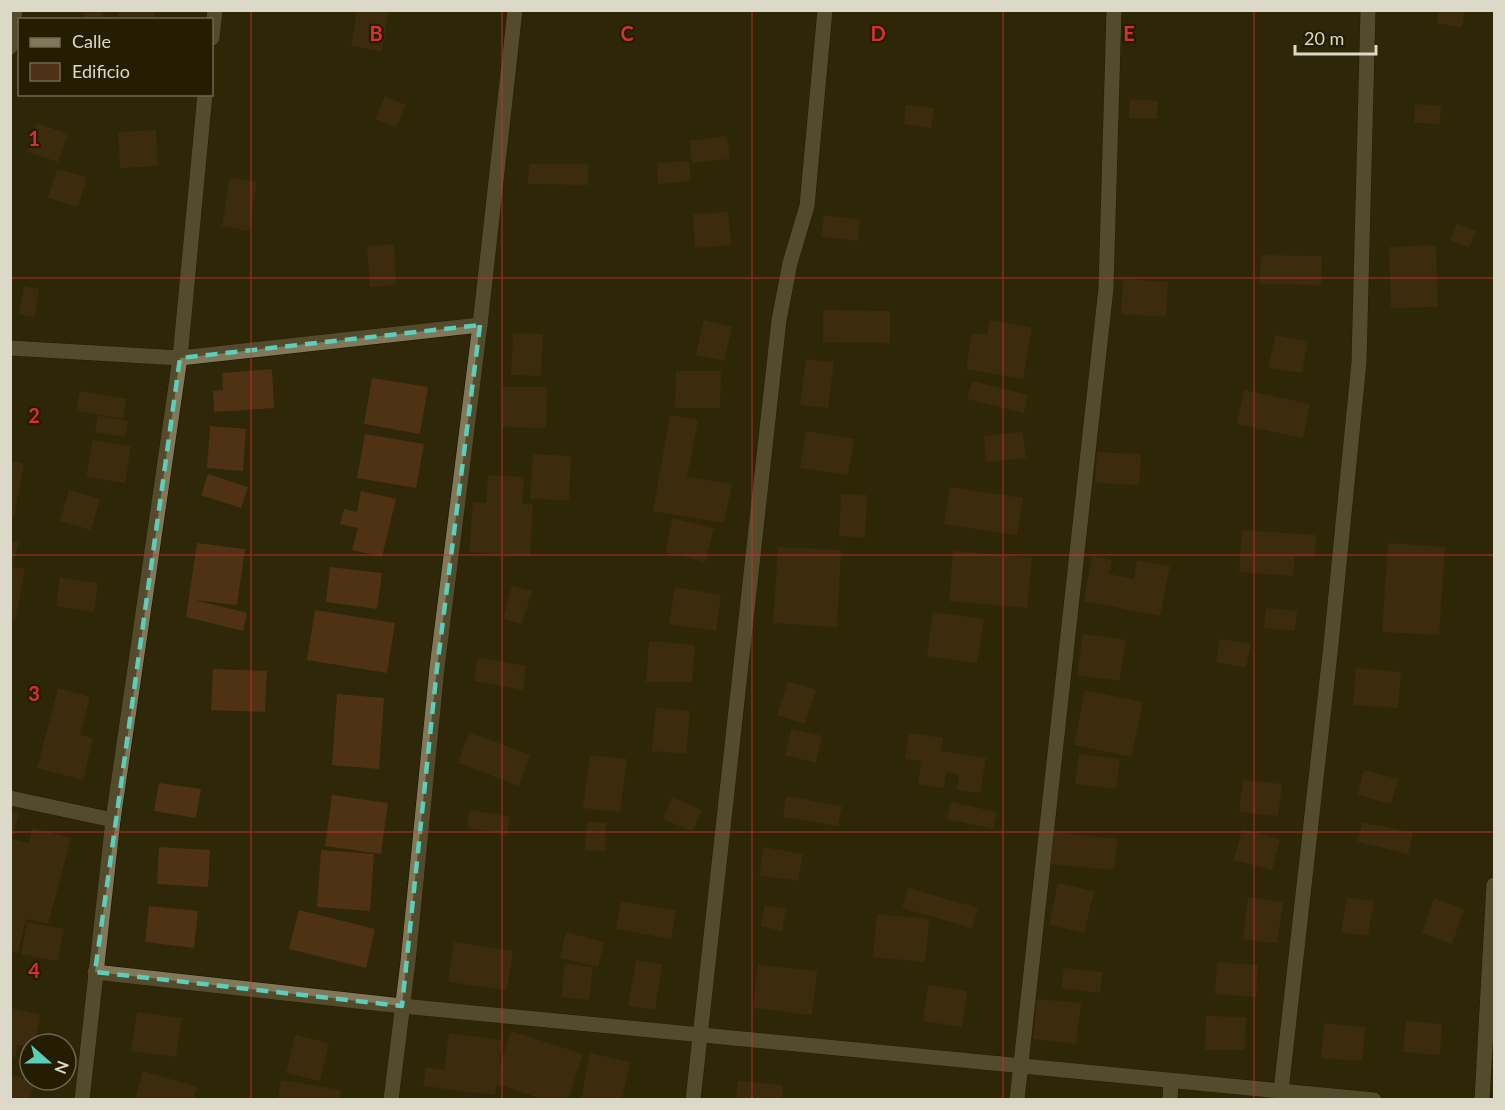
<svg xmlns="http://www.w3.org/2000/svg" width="1505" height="1110" viewBox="0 0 1505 1110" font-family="Lato,sans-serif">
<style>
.building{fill:#4e3213}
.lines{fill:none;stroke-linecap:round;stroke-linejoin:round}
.street-casing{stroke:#150f00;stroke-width:16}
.street{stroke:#807859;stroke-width:15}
.marked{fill:none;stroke:#5cceba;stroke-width:4.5;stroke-dasharray:12 8;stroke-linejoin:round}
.grid{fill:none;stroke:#d63130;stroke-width:1.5;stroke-opacity:0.55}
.grid-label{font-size:20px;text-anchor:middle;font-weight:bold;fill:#d63130;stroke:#241d01;stroke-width:4.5;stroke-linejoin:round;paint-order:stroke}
</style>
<rect width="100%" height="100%" fill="#2e2708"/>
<g class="building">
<polygon points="119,10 155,10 154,20 118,19"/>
<polygon points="357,10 389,10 382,51 351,46"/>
<polygon points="1439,10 1465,10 1462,28 1437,23"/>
<polygon points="103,12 103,20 85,20 84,13"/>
<polygon points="385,96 406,105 396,128 375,119"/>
<polygon points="1130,99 1158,101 1157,119 1129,118"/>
<polygon points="1415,104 1441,106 1440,124 1414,123"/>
<polygon points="906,105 934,108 931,128 904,124"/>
<polygon points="37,123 68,134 58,162 28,152"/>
<polygon points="156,130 158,166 120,168 118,132"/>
<polygon points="727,136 730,159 692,163 689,141"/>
<polygon points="689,161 691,181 658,184 657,163"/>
<polygon points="529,164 588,164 588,185 528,184"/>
<polygon points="57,169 87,177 78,207 48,198"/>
<polygon points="230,177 257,182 249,231 222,226"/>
<polygon points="728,212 731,245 695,248 693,214"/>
<polygon points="824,215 860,220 858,241 821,237"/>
<polygon points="1457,223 1476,231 1469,248 1450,240"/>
<polygon points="394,244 396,285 370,287 367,246"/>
<polygon points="1436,245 1438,307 1391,308 1389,247"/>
<polygon points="1261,255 1322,256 1321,285 1260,284"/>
<polygon points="1123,279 1168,282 1166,317 1121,314"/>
<polygon points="24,286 39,289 35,317 19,314"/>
<polygon points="823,310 890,311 890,343 823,342"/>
<polygon points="704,320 732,327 724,361 696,355"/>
<polygon points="990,320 1032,328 1023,379 966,369 972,333 987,335"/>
<polygon points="513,333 543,334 541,376 511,375"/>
<polygon points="1275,335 1308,341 1302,373 1268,368"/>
<polygon points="806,359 834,362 828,408 800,405"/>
<polygon points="272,369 274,408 214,412 213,391 223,390 222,373"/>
<polygon points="676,371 721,371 720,408 675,408"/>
<polygon points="372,378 428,387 420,434 364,424"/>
<polygon points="972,381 1028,395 1024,413 967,399"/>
<polygon points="503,387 547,387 546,428 502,427"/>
<polygon points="1244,390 1310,404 1303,438 1237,424"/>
<polygon points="80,391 127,399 123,419 76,411"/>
<polygon points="670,415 698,420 687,477 732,484 724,523 653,511"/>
<polygon points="98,416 128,421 125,437 95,432"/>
<polygon points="210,426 246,429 243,471 207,468"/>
<polygon points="806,431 854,439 848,475 800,468"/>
<polygon points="1023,432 1026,458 986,462 984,436"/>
<polygon points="365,434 424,444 416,488 357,478"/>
<polygon points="93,440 131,446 125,483 86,477"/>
<polygon points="1097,452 1141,454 1139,485 1095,483"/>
<polygon points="533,454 571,456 569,500 530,499"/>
<polygon points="10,461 24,464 14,517 10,516"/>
<polygon points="208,474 248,487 241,508 201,495"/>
<polygon points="488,475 524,477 522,503 533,504 530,556 469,552 473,502 486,503"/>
<polygon points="950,487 1023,498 1017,535 944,524"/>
<polygon points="69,490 100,499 91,530 60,521"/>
<polygon points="361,491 396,499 382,557 352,550 358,528 340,524 344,509 357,512"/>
<polygon points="841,494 867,495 865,538 839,536"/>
<polygon points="673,518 714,528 705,562 665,552"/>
<polygon points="1242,530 1316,535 1315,557 1295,556 1293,576 1239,572"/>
<polygon points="10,541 19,543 13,565 10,565"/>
<polygon points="197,543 245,549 237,605 195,600 247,613 243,631 186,617"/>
<polygon points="1388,543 1445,547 1439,635 1382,632"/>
<polygon points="778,547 841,550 837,627 773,623"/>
<polygon points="953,551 1032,558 1027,608 949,601"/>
<polygon points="1092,556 1112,560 1109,574 1134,579 1137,560 1170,566 1160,616 1084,601"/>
<polygon points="10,566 25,569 15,620 10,619"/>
<polygon points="330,567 382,573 377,609 326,602"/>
<polygon points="60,577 98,583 94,612 56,606"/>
<polygon points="512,586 532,591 522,624 503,619"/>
<polygon points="675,587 721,595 716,631 669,624"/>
<polygon points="1266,608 1297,611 1295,631 1264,628"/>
<polygon points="315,610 395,623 387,673 307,660"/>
<polygon points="933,612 984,619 977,663 927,656"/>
<polygon points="1083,634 1126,640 1119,681 1077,675"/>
<polygon points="1220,639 1251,644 1246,668 1216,662"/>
<polygon points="649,641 695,645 692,682 646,682"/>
<polygon points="478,657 526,666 523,690 474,681"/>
<polygon points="1356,668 1401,672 1398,708 1353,705"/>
<polygon points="213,669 267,671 265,712 211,710"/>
<polygon points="788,681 816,690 805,724 777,715"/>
<polygon points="58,688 90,697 80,735 93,738 83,780 37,768"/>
<polygon points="1085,690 1143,702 1131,757 1074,745"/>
<polygon points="337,694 384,698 379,769 332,765"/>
<polygon points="656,708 690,711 686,754 652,751"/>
<polygon points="791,729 822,736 816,763 785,755"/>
<polygon points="469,732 530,755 519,786 458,763"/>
<polygon points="909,733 943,738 941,751 986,758 980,793 957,790 959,775 946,772 944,788 918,784 921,761 905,759"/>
<polygon points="1079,754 1120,759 1116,789 1075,784"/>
<polygon points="590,755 627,759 620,812 583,808"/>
<polygon points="1364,770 1398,779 1391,804 1358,795"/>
<polygon points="1243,780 1282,784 1278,816 1239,812"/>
<polygon points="159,783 201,789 196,818 154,811"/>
<polygon points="332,795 388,803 381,854 325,846"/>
<polygon points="786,796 842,806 838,826 783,817"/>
<polygon points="672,797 702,810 693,831 663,819"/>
<polygon points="951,802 997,812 993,829 947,819"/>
<polygon points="470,810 510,817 507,835 467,827"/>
<polygon points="10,811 19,813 12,839 29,843 32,828 71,838 48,924 26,919 18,953 10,951"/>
<polygon points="587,822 606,823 605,851 585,850"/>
<polygon points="1362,822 1413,833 1408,854 1358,842"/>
<polygon points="1242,829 1280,839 1272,870 1234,860"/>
<polygon points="1052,832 1118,839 1114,870 1049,864"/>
<polygon points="159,847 210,850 208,887 157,884"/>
<polygon points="764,847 803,854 798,881 759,875"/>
<polygon points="321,850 374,854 370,911 317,907"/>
<polygon points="1058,883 1094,891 1084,933 1049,925"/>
<polygon points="908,888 978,908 972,928 902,908"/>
<polygon points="1248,897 1283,902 1277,943 1243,939"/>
<polygon points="1347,897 1374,901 1368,936 1341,932"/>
<polygon points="1434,898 1464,909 1452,944 1422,933"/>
<polygon points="621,901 676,911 671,939 616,929"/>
<polygon points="765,905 786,909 782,931 761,926"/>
<polygon points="149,906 198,911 194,948 145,942"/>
<polygon points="299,910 375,929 366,968 289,949"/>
<polygon points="877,914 929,919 925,962 873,957"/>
<polygon points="27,922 64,929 58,961 21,954"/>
<polygon points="566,932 604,942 598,967 560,958"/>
<polygon points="454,942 513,951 507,990 448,982"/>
<polygon points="636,960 662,964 655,1010 628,1006"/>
<polygon points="1217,962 1258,965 1256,997 1215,994"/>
<polygon points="565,964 593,967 589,1000 561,997"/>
<polygon points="758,965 817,971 812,1015 753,1008"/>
<polygon points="1064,968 1103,972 1100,993 1061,988"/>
<polygon points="928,985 967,991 962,1027 923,1021"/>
<polygon points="1037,999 1081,1003 1076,1044 1033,1039"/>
<polygon points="11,1008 41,1015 34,1044 30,1044 30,1048 18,1045 15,1058 10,1057"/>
<polygon points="137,1012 182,1018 176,1057 131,1051"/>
<polygon points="1206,1016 1246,1017 1245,1050 1205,1050"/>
<polygon points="1406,1021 1442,1024 1440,1055 1403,1052"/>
<polygon points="1324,1023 1365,1027 1362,1061 1321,1058"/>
<polygon points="511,1031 583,1054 568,1100 545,1100 497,1084 495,1095 423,1086 426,1067 444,1070 449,1033 502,1040 498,1071"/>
<polygon points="295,1035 329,1043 320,1081 286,1073"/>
<polygon points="590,1053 630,1062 622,1100 581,1100"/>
<polygon points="143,1071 197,1087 193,1100 135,1100"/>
<polygon points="10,1075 34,1080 30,1100 10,1100"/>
<polygon points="281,1080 341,1090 339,1100 278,1100"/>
<polygon points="738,1081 783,1085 782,1100 736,1100"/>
</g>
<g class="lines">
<g class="street-casing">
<g id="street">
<polyline points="212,38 215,10"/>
<polyline points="10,47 15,10"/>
<polyline points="10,348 180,358 480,325"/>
<polyline points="10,798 113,820"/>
<polyline points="95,972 402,1006 1374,1100"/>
<polyline points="1281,1091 1331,645 1359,362 1368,10"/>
<polyline points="82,1100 113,820 180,358 205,94"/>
<polyline points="391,1100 408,962 437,668 480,325 515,10"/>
<polyline points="693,1100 779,320 790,263 807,206 825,10"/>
<polyline points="1017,1100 1106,288 1114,10"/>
<polyline points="1170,1100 1171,1081"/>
<polyline points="1482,1100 1494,885"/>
</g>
</g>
<use href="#street" class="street"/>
</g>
<path d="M0 0H1505V1110H0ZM480,325l-43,343 -35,338 -307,-34 85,-614z" fill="#2e2708" fill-opacity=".55" fill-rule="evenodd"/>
<path class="marked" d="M480,325l-43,343 -35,338 -307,-34 85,-614z"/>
<path class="grid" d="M251,10v1090M502,10v1090M752,10v1090M1003,10v1090M1254,10v1090M10,278h1484M10,555h1484M10,832h1484"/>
<g class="grid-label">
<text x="376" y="41">B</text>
<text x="627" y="41">C</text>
<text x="878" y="41">D</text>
<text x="1129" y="41">E</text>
<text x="34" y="146">1</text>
<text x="34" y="423">2</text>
<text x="34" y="701">3</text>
<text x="34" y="978">4</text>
</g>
<rect width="1505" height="1110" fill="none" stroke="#dcd9c8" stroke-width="24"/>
<rect x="18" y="18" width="195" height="78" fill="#241d01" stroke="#6e6851" stroke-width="1.5"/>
<rect x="30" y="38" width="30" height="9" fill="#807859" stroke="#6e6851" stroke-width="1.5"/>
<text x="72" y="48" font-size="18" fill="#dcd9c8">Calle</text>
<rect x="30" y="63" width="30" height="18" fill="#4e3213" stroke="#6e6851" stroke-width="1.5"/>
<text x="72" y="78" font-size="18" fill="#dcd9c8">Edificio</text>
<g transform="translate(48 1062) rotate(111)"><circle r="28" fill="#241d01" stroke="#6e6851" stroke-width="1.5"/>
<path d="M0-4.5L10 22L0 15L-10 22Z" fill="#5cceba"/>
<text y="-9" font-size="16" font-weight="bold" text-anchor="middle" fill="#dcd9c8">N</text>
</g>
<path d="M1295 45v9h81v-9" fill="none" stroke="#dcd9c8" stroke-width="3"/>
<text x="1304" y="45" font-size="18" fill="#dcd9c8" stroke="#241d01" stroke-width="4.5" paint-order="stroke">20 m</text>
</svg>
